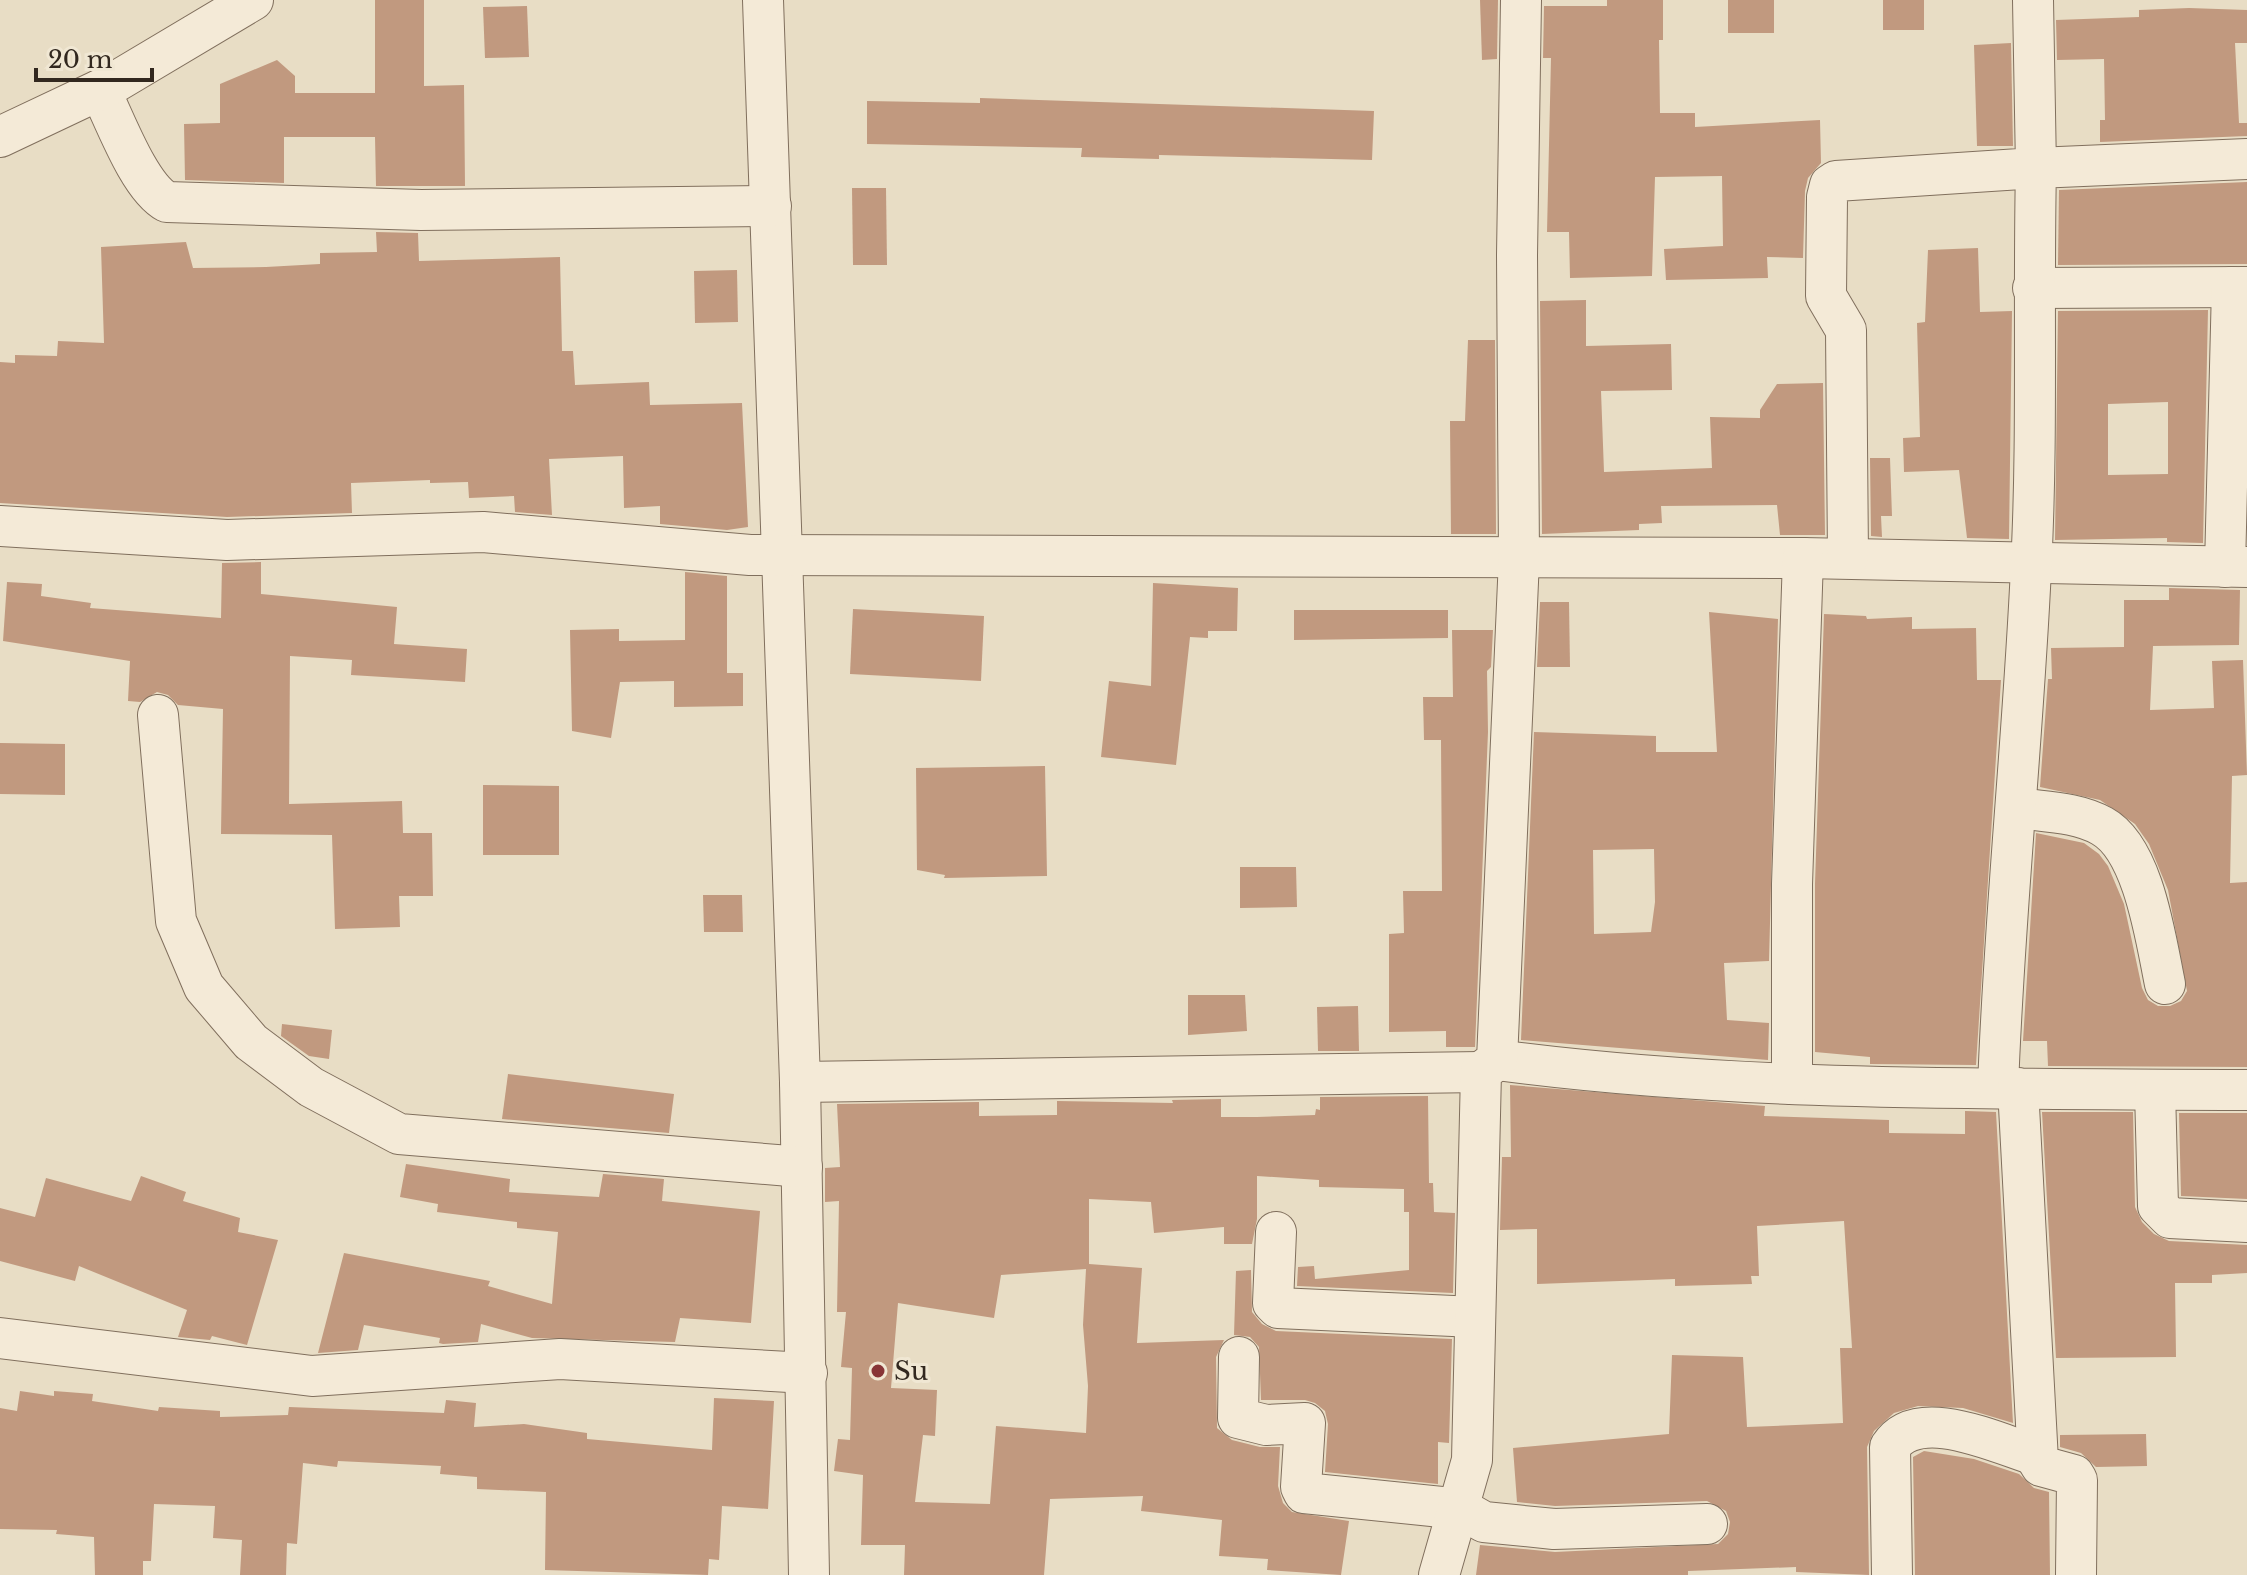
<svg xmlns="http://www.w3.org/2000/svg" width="2247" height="1575" viewBox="0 0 2247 1575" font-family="'Libre Baskerville',serif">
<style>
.building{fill:#c1997f;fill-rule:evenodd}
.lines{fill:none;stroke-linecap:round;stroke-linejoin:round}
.minor-casing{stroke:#806f5d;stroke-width:42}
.minor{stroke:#f4ead7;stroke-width:40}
.poi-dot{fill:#883537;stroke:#f0e7d3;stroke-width:3}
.labels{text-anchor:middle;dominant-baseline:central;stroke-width:6;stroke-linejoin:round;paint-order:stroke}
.poi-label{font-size:26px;fill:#32281f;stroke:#f0e7d3;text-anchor:start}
</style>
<rect width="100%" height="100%" fill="#e8ddc5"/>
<g class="building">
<polygon points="375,0 424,0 424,86 464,85 465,186 376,186 375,137 284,137 284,183 185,180 184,124 220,123 220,84 277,60 295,76 295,93 375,93"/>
<polygon points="1480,0 1498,0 1497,59 1482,60"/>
<polygon points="1607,0 1663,0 1663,40 1659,40 1660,113 1695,113 1695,127 1820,120 1821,163 1808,178 1805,191 1803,258 1767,257 1768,278 1666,280 1664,249 1723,246 1722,176 1655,177 1652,276 1570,278 1569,232 1547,232 1551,58 1543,58 1544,6 1607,6"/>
<rect x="1728" y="0" width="46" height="33"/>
<rect x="1883" y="0" width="41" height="30"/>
<polygon points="527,6 529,57 485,58 483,7"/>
<polygon points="2189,8 2247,10 2247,43 2235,43 2239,123 2247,123 2247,136 2100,142 2100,120 2105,120 2104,59 2057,60 2056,20 2139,17 2139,10"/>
<polygon points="2011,43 2013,146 1977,146 1974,45"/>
<polygon points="980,98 1374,111 1372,160 1159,155 1159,159 1081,157 1082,148 867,144 867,101 980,103"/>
<polygon points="2247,182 2247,264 2058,265 2059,190"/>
<polygon points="852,188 886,188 887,265 853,265"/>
<polygon points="376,232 418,233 419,261 560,257 562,351 573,351 575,385 649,382 650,405 742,403 748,527 727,530 660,524 660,506 624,508 623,456 549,459 552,515 515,512 514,496 469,498 468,482 430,483 430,480 351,483 352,513 227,517 0,503 0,362 15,363 15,355 57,356 58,341 104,343 101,247 186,242 193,268 266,267 320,264 320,253 377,252"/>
<polygon points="1978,248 1980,312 2012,311 2009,539 1967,538 1959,470 1904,472 1903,438 1920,437 1917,323 1925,322 1928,250"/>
<polygon points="737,270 738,322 695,323 694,271"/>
<polygon points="1586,300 1586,346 1671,344 1672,390 1601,391 1604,472 1712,468 1710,417 1760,418 1760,410 1777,384 1823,383 1825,535 1780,535 1777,505 1661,506 1662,523 1639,524 1639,530 1542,534 1540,301"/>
<path d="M2208,310l-5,233 -36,-1v-4l-112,2 3,-229zM2168,402v72l-60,1v-71z"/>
<polygon points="1468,340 1495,340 1496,534 1451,534 1450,421 1465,421"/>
<polygon points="1870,458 1890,458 1892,516 1881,516 1882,537 1871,536"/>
<polygon points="261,562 261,594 397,607 394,644 467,649 465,682 351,675 352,660 290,656 289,804 402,801 403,833 432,833 433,896 399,896 400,927 335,929 332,835 221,834 223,709 178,705 168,695 157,692 140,702 128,701 130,661 3,641 7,582 42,584 41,596 91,603 90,608 221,618 222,563"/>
<polygon points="685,572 727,576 727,673 743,673 743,706 674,707 674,681 620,682 611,738 572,731 570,630 619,629 619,641 685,640"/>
<polygon points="1153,583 1238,588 1237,631 1208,631 1208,638 1190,637 1176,765 1101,757 1109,681 1151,686"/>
<polygon points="2169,588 2240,590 2239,645 2153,646 2150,710 2214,708 2212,661 2243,660 2247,775 2232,776 2230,883 2247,882 2247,1067 2048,1066 2047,1041 2023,1041 2036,833 2084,843 2099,854 2108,866 2124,904 2142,988 2148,1000 2158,1006 2170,1006 2181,1001 2187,991 2168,890 2149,844 2135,824 2100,800 2040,787 2048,679 2052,679 2051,648 2124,647 2124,600 2169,600"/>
<polygon points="1540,602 1569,602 1570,667 1537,667"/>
<polygon points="853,609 984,616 981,681 850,674"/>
<polygon points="1294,610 1448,610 1448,638 1294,640"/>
<path d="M1709,612l69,7 -9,342 -45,2 3,57 42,3 -1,37 -247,-20 13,-308 122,4v16h61zM1654,849l1,53 -4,30 -57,2 -1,-84z"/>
<polygon points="1824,614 1866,616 1867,619 1912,617 1912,629 1976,628 1977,680 2001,680 1976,1065 1870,1064 1870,1057 1815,1052 1815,884"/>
<polygon points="1452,630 1493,630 1491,667 1487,671 1488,732 1475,1047 1446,1047 1446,1031 1389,1032 1389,934 1404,933 1403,891 1442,891 1441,740 1424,740 1423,697 1453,697"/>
<polygon points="0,743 65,744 65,795 0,794"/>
<polygon points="1045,766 1047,876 944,878 945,875 917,870 916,768"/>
<polygon points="483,785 559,786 559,855 483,855"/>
<polygon points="1240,867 1296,867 1297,907 1240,908"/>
<polygon points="703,895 742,895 743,932 704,932"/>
<polygon points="1188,995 1245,995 1247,1031 1188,1035"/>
<polygon points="1358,1006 1359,1051 1318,1051 1317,1007"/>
<polygon points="282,1024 332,1030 329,1059 309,1056 281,1036"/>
<polygon points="508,1074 674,1094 669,1133 502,1119"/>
<polygon points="1510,1085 1765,1106 1764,1116 1889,1120 1889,1133 1965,1134 1965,1111 1996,1112 2013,1423 1963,1408 1918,1406 1894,1413 1874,1431 1867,1447 1869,1575 1796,1572 1796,1567 1688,1571 1688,1575 1476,1575 1480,1545 1555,1552 1718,1544 1728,1534 1730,1522 1726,1511 1707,1501 1555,1506 1517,1502 1513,1448 1669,1434 1672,1355 1743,1357 1747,1427 1843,1423 1840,1348 1852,1348 1844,1221 1757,1226 1759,1276 1751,1276 1752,1284 1675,1286 1675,1279 1537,1284 1537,1229 1500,1230 1502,1157 1511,1157"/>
<path d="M1428,1096l1,87h4l1,29 21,1 -2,80 -156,-7 1,-19 16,-1 1,13 94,-9v-58h10h-15v-23l-85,-2v-7l-62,-4v43l-5,25h-28v-17l-70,6 -3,-31 -62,-3v65l53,4 -5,75 87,-3 -8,17 1,71 15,12 28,7h20l-2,39 5,17 9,9 57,9 -8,54 -74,-5 1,-11 -49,-3 3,-36 -81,-9 2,-15 -93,3 -6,76h-140l1,-30h-44l2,-70 -29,-4 4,-32 12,1 2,-72 -11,-1 5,-55h-9l2,-111 -14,1v-34l15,-1 -3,-63 142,-2v14l78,-1v-14l116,2 -1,-3 49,-1v18h36l58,-2 1,-6 4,1v-13zM1086,1269l-3,56 5,61 -2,47 -90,-7 -6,78 -75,-2 8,-67 12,1 2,-46 -46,-2 7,-85 96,15 7,-43z"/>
<polygon points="2042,1112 2133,1112 2135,1207 2142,1222 2154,1234 2169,1241 2247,1245 2247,1273 2212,1275 2212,1283 2175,1283 2176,1357 2056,1358"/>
<polygon points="2179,1113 2247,1113 2247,1199 2181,1196"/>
<polygon points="406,1164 510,1179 509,1192 599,1197 603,1174 664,1179 662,1201 760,1211 751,1323 680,1318 675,1342 532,1338 481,1324 478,1342 443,1344 439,1343 440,1338 364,1325 358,1350 318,1353 344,1253 490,1281 488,1286 552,1304 558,1232 517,1228 517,1222 437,1212 438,1204 400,1197"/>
<polygon points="141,1176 186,1192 183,1201 240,1218 238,1232 278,1240 247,1345 212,1336 210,1340 178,1337 187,1310 79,1266 75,1281 0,1261 0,1208 35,1217 46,1178 131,1201"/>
<polygon points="1251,1270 1252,1312 1262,1324 1276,1331 1452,1339 1449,1443 1438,1442 1438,1484 1325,1472 1328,1424 1325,1411 1315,1403 1305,1400 1261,1400 1259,1347 1250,1337 1234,1335 1236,1271"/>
<polygon points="20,1391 54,1396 54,1391 93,1394 92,1401 158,1411 159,1407 220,1411 220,1417 288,1415 289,1407 444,1413 446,1400 476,1403 474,1427 524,1424 587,1433 587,1439 712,1450 714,1398 774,1401 768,1509 722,1506 719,1560 709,1559 708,1575 545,1570 546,1492 477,1489 477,1477 440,1474 441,1466 338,1461 337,1467 303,1463 297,1544 287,1543 286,1575 240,1575 242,1540 213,1538 215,1506 154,1504 151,1561 143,1561 143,1575 95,1575 94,1537 56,1534 57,1530 0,1529 0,1408 17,1411"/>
<polygon points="2146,1434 2147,1466 2096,1467 2081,1453 2060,1447 2060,1435"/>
<polygon points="1924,1451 1974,1459 2019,1474 2034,1488 2049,1492 2050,1575 1915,1575 1913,1457"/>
</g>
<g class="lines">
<g class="minor-casing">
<g id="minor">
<polyline points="763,0 800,1082 809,1575"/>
<path d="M100,90c15,30 39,97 67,112l254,8 350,-4"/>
<polyline points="0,137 112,84 253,0"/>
<polyline points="2033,288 2247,287"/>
<polyline points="0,526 227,540 483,532 750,555 1803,558 2247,567"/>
<polyline points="1848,558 1846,330 1826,296 1827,197 1830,185 1836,181 2036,168 2033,0"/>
<polyline points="2225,567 2232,287"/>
<polyline points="158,715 176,921 204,987 251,1042 311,1087 399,1134 802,1167"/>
<path d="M2018,808c28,4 59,4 84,18 42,23 54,115 63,158"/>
<path d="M1497,1060c248,33 500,28 750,30"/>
<polyline points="800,1082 1481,1072"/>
<polyline points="1792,1084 1792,884 1803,558"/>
<path d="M1998,1088c6,-173 25,-346 33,-520 7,-133 2,-267 5,-400l211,-9"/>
<polyline points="2018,1088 2038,1461 2041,1466 2074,1475 2077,1480 2076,1575"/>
<polyline points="2155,1090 2158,1206 2170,1218 2247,1222"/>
<polyline points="1276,1232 1273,1303 1278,1308 1475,1317"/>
<polyline points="0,1338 312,1376 560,1359 807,1373"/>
<polyline points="1239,1357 1238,1418 1266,1425 1305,1423 1301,1487 1304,1493 1461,1509 1484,1522 1554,1529 1707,1524"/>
<polyline points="1439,1575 1472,1460 1481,1072 1497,1060 1519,559 1517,255 1521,0"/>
<path d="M1892,1575l-2,-128c28,-43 108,-3 148,9"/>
</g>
</g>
<use href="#minor" class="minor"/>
</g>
<circle class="poi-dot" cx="878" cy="1371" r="8"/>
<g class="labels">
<g class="poi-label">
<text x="894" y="1371">Su</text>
</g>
</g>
<path d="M36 68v12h116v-12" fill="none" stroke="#32281f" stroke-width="4"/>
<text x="48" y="68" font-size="24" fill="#32281f" stroke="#f0e7d3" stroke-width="6" paint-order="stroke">20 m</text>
</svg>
